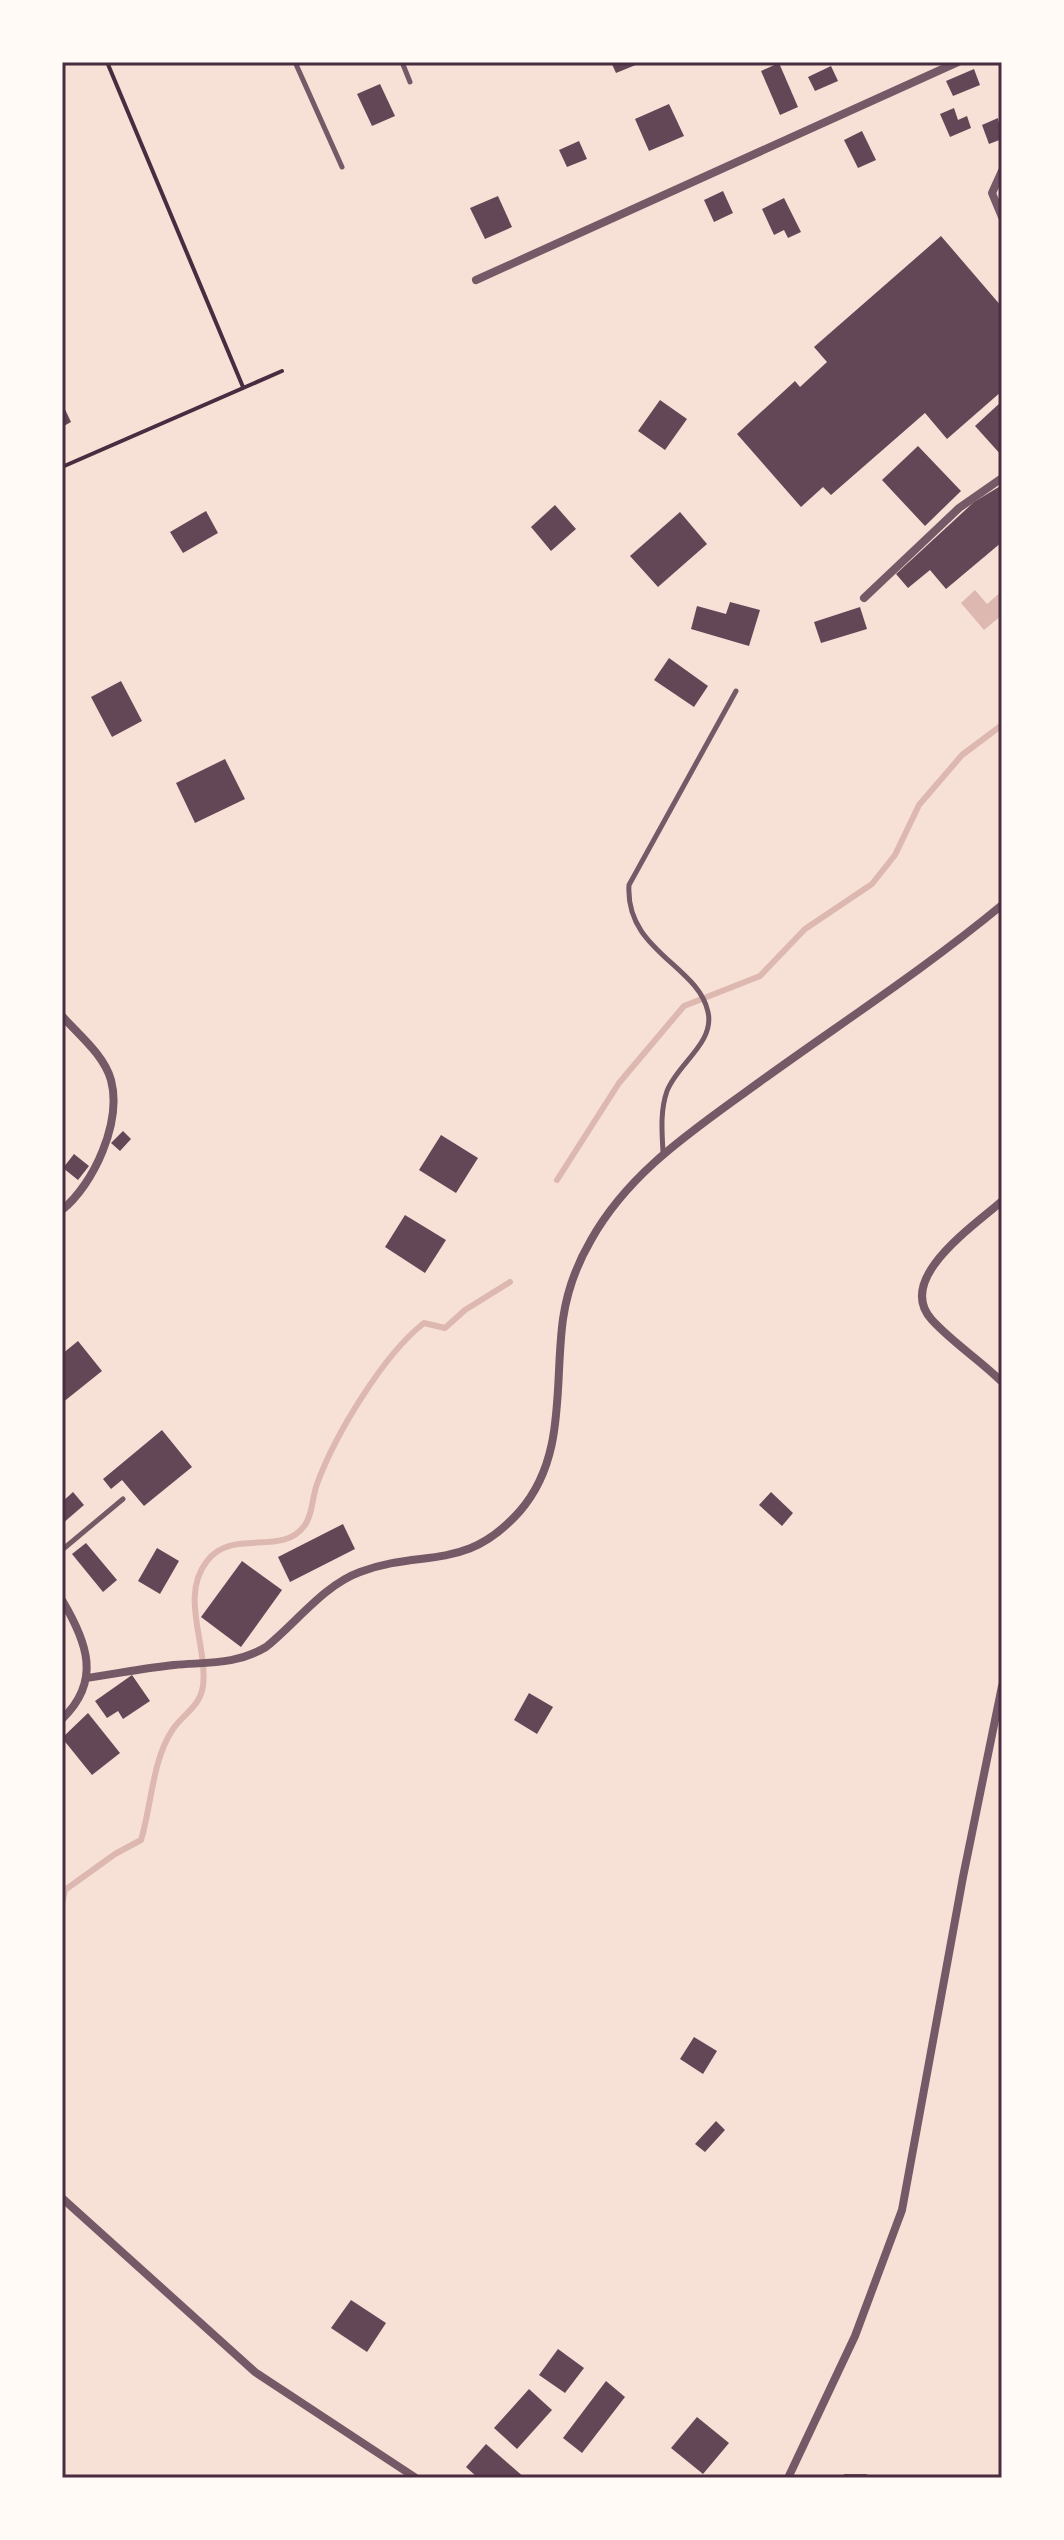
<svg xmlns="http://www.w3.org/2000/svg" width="1064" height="2540" viewBox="0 0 1064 2540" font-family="Georgia,serif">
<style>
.water{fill:#dcb8b0}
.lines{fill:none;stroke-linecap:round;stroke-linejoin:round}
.stream{stroke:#dcb8b0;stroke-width:6}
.building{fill:#644757}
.path{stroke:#4a2c40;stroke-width:4}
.service{stroke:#755966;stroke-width:5}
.minor{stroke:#755966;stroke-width:8}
.neatline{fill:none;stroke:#4a2c40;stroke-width:3}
</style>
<rect width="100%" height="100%" fill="#f7e1d7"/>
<polygon class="water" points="975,590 987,604 1002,591 1002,615 984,630 961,603"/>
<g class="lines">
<g class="stream">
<polyline points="557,1180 619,1083 684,1006 760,976 805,929 872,884 895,855 919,805 962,755 1002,725"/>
<path d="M62,1904l3,-14 50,-36 26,-14c11,-36 11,-80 32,-111 10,-15 27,-22 30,-43 5,-41 -24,-89 4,-125 26,-34 75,-3 98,-36 8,-11 7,-28 12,-41 18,-49 66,-129 107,-161l21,5 20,-18 45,-28"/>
</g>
</g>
<g class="building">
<polygon points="611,62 643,62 616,73"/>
<polygon points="779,63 798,107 780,115 761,71"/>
<polygon points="831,66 838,81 815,91 808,77"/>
<polygon points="974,69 980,85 953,96 946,81"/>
<polygon points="380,84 395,116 372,126 357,94"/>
<polygon points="669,104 684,136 649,151 635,119"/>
<polygon points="954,108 958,120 967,116 971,128 950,137 940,114"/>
<polygon points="998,118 1002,139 989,144 982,125"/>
<polygon points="862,131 876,160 858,168 844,140"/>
<polygon points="579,141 587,159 567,167 559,150"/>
<polygon points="723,191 733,213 714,222 704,200"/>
<polygon points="498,196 512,227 485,239 470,208"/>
<polygon points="784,198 801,232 788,238 784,230 774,235 762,209"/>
<polygon points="941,236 1002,307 1002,391 947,439 925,413 831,495 823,487 801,507 737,434 795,381 800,387 827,362 814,347"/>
<polygon points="660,400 687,419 665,450 638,431"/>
<polygon points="1002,401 1002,456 975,426"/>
<polygon points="62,403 71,422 62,427"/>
<polygon points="918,446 961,491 925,526 882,480"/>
<polygon points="1002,485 1002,542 946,589 930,570 908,588 896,574 974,502"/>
<polygon points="555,505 576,529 551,551 531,527"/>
<polygon points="206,511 218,533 183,553 170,532"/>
<polygon points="680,512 707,544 658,587 630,556"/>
<polygon points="730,602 760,610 749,646 691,629 697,606 726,614"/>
<polygon points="860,607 867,629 821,643 814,622"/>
<polygon points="669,658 708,686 694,707 654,680"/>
<polygon points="121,681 142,721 112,737 91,697"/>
<polygon points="225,759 245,799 195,823 176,783"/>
<polygon points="123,1131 131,1139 120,1151 111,1143"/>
<polygon points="441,1135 478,1158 456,1193 419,1170"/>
<polygon points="74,1154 89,1166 78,1180 63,1168"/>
<polygon points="405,1215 446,1240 425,1273 385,1247"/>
<polygon points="78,1341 102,1371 62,1403 62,1354"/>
<polygon points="162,1430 192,1467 144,1506 122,1480 111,1489 103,1479"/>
<polygon points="73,1492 84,1505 62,1524 62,1502"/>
<polygon points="771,1492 793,1513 782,1526 759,1505"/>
<polygon points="343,1524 355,1549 290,1582 278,1557"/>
<polygon points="86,1543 117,1580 103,1592 72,1554"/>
<polygon points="157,1548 179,1561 160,1594 138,1581"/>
<polygon points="242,1561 282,1590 241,1647 201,1617"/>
<polygon points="132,1675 150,1701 123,1719 118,1711 107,1718 95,1701"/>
<polygon points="529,1693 553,1707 537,1734 514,1720"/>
<polygon points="88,1713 120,1753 92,1775 62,1738"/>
<polygon points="694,2037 717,2051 703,2074 680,2059"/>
<polygon points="716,2121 725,2130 705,2152 695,2144"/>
<polygon points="351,2300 386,2323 367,2352 331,2328"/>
<polygon points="558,2349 584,2368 565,2393 539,2375"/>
<polygon points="606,2381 625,2397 582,2453 563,2438"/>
<polygon points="529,2389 552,2410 517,2449 494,2428"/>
<polygon points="697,2417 729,2443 703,2474 671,2448"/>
<polygon points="486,2444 525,2478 478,2478 466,2467"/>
</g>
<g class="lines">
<g class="path">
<polyline points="107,62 243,387"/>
<polyline points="62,467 282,371"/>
</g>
<g class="service">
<polyline points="295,62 342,167"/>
<polyline points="402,62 410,82"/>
<path d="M663,1152c-1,-20 -3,-41 4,-61 10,-27 48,-48 41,-79 -10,-47 -83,-61 -79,-127l107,-194"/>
<polyline points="62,1550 123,1499"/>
</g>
<g class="minor">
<polyline points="1002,171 992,193 1002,217"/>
<polyline points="476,280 958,62"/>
<polyline points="864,598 959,508 1002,478"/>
<path d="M62,1016c17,19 42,39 49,64 11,42 -17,104 -49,130"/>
<path d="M1002,1201c-28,25 -108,78 -70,119 21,23 48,40 70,62"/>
<path d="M62,1600c25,42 40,81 0,119"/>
<path d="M86,1678c29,-4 59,-10 88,-13 33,-3 62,0 92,-18 30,-24 58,-62 94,-75 64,-24 105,1 160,-61 47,-54 34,-127 43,-192 4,-28 14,-55 28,-79 37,-66 97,-106 156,-149 85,-62 174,-119 255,-186"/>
<polyline points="62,2198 255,2372 416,2478"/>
<polyline points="788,2478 855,2336 902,2210 963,1877 1002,1686"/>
<polyline points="846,2478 865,2478"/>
</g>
</g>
<rect width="1064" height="2540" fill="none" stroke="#fffaf5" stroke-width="128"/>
<rect x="64" y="64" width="936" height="2412" class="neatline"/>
</svg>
